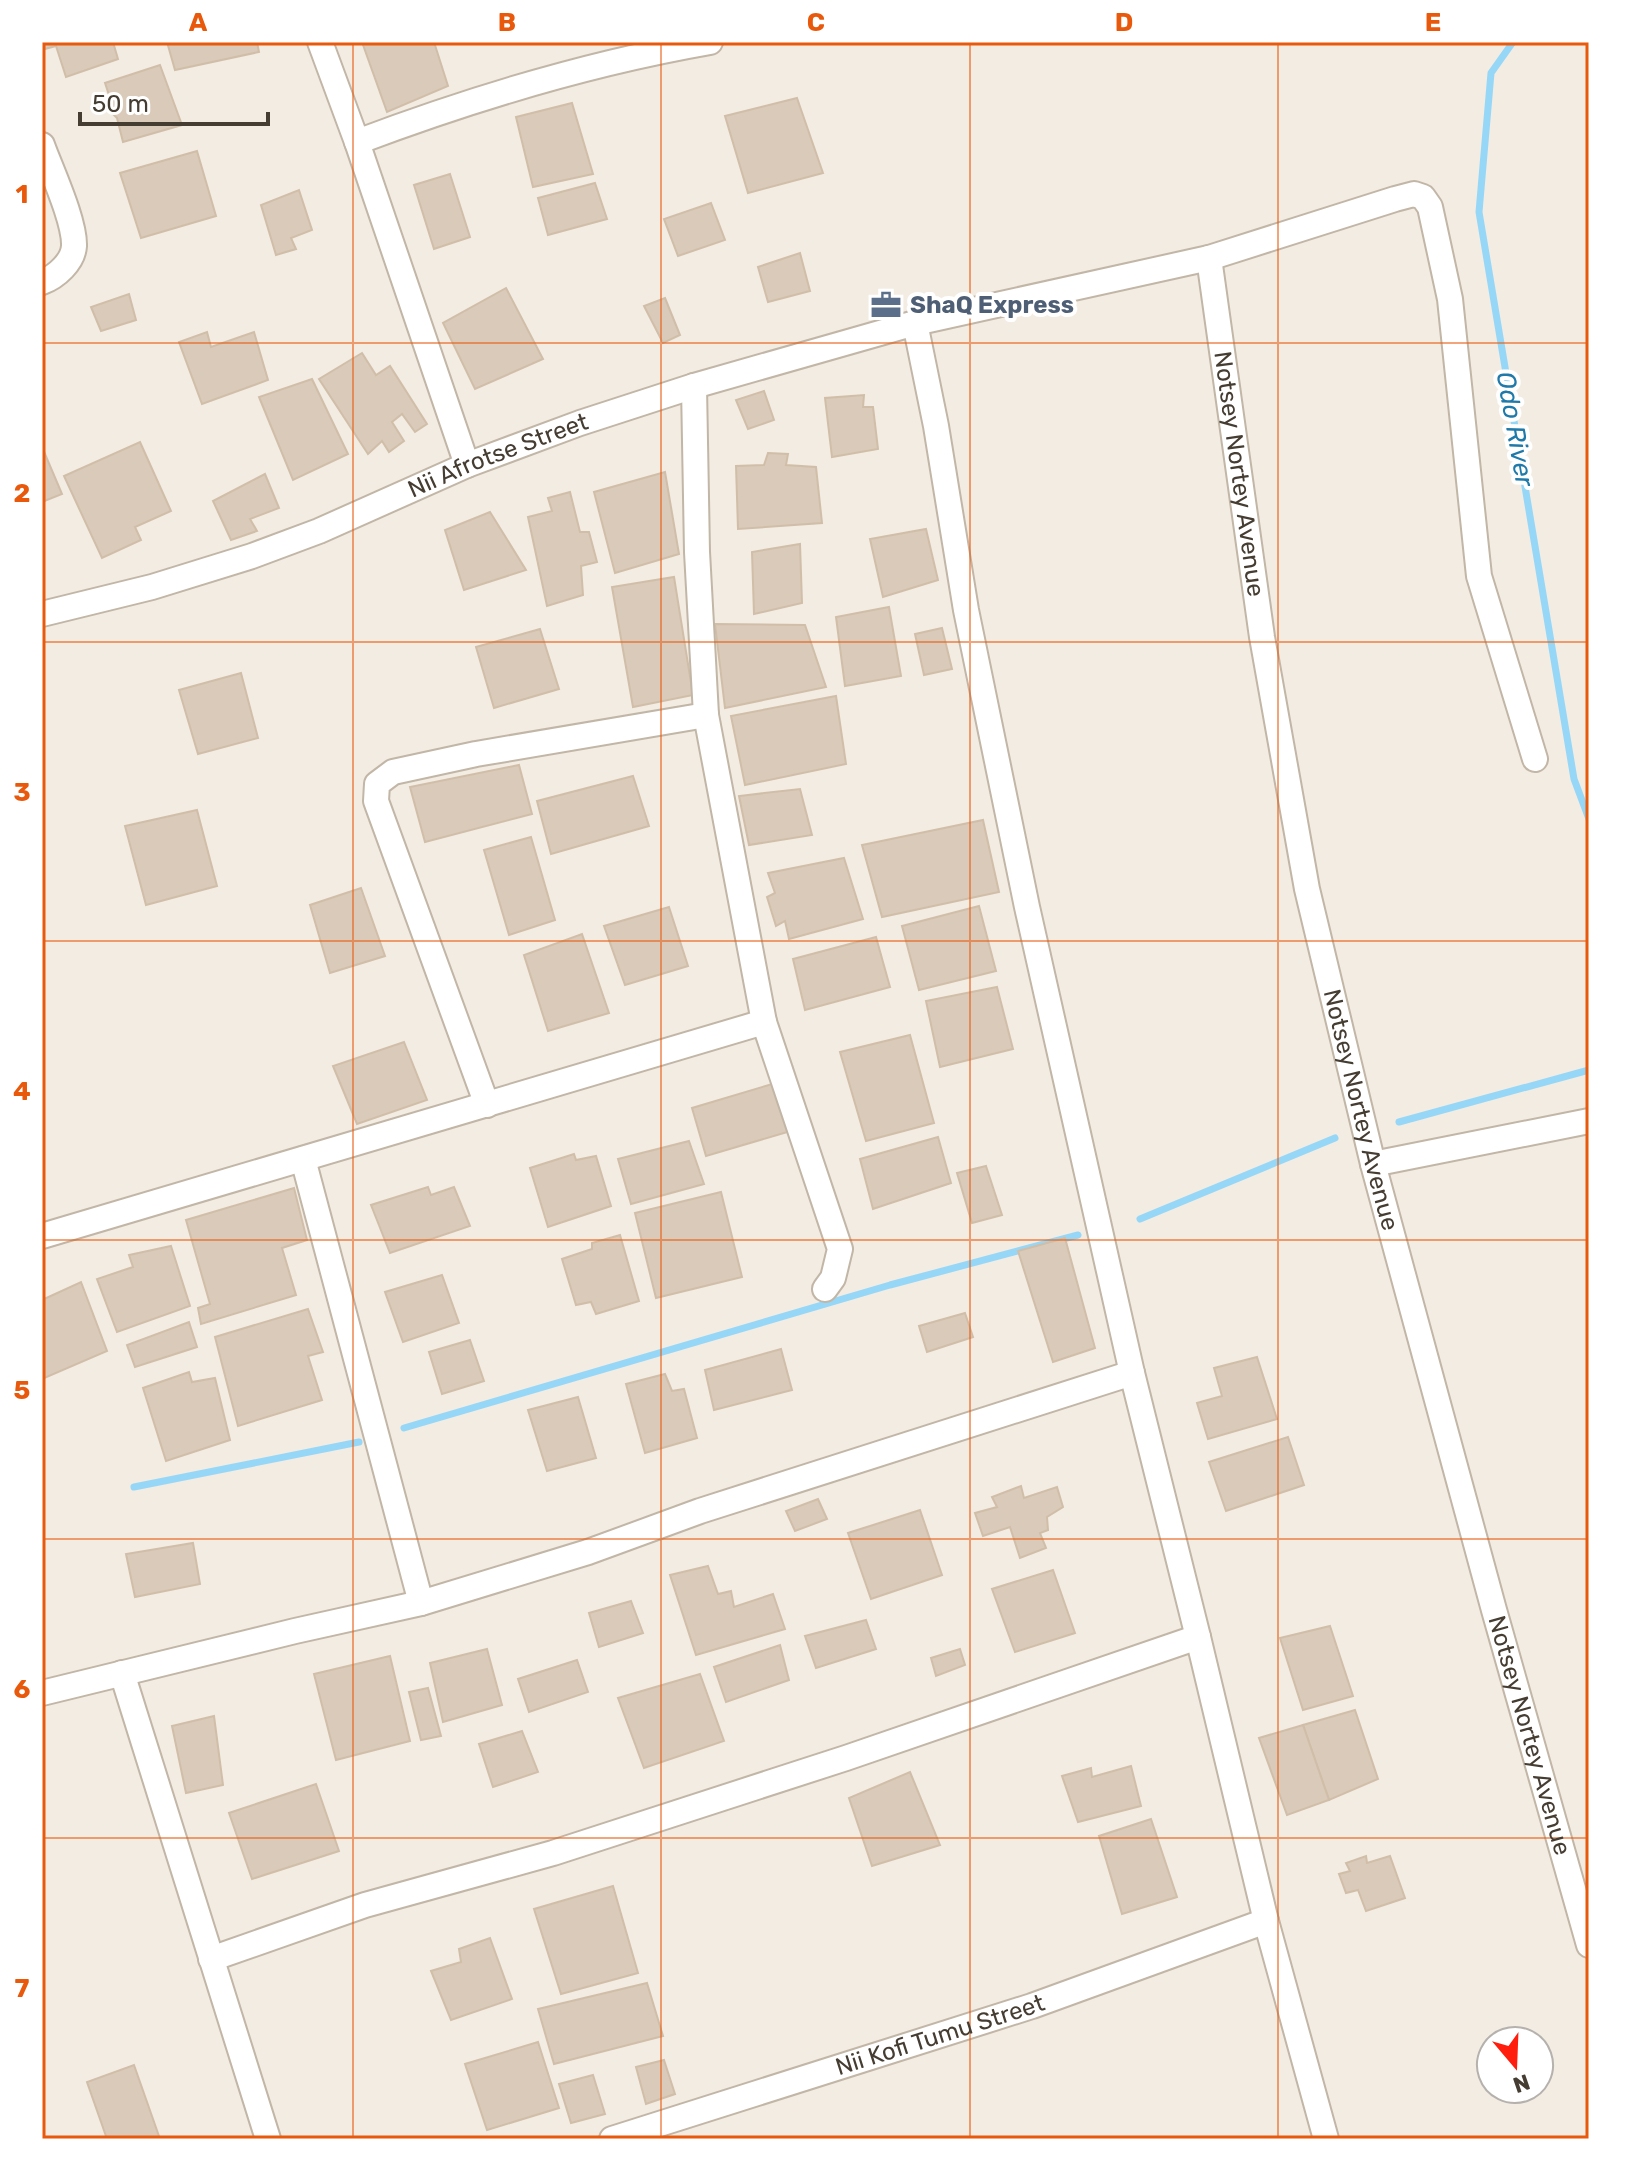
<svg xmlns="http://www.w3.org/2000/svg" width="1631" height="2181" viewBox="0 0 1631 2181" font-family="Rubik,sans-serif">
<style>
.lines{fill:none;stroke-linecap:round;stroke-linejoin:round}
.stream{stroke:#96d7f8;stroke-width:7}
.building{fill:#d9cab9;stroke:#d1bea8;stroke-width:2}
.minor-casing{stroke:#c2b6a6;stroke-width:28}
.minor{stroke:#fff;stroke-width:24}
.grid{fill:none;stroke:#e8590c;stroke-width:2;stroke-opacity:0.55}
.labels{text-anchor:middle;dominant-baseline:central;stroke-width:8;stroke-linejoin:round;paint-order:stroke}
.service-label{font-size:24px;font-weight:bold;fill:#4e5e75;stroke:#fff;text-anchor:start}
.street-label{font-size:24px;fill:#453c32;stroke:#fff}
.water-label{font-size:26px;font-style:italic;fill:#1f7aaa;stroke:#fff}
.neatline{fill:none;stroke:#e8590c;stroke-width:3}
.grid-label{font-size:26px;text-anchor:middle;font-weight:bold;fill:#e8590c}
</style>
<rect width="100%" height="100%" fill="#f3ece2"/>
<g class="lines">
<g class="stream">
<polyline points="1513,42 1491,73 1479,212 1574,779 1589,819"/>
<polyline points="1399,1122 1589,1070"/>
<polyline points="1140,1219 1335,1138"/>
<polyline points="404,1428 890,1285 1078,1235"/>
<polyline points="134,1487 359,1442"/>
</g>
</g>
<g class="building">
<polygon points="43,42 113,42 118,59 66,77 56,46 45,49"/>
<polygon points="167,42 257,42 259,52 175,70"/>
<polygon points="362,42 434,42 448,86 387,112"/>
<polygon points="160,65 182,125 123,142 117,118 100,101 110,98 105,83"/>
<polygon points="797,98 823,173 748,193 725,116"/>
<polygon points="572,103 593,174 533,187 516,117"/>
<polygon points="197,151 216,216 141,238 120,173"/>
<polygon points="450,174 470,237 434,249 414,185"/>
<polygon points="595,183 607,219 548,235 538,198"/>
<polygon points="299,190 312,230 291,238 296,249 276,255 261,205"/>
<polygon points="711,203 725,240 678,256 664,219"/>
<polygon points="800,253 810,291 768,302 758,267"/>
<polygon points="506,288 543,359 475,389 443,323"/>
<polygon points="129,294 136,320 101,331 91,307"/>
<polygon points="665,298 680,335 663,343 644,306"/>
<polygon points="207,332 211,347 254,332 268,380 202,404 179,342"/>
<polygon points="362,353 376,375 390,366 427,424 415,432 402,414 392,422 404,441 389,452 382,441 368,454 319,379"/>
<polygon points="312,379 348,454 293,480 259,397"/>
<polygon points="764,391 774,420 748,429 736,400"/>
<polygon points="864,395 863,407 873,407 878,449 832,457 825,398"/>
<polygon points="140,442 171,511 135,527 141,540 102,558 64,476"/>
<polygon points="42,447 62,494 42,502"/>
<polygon points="768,453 788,454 786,465 816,467 822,523 738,529 736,466 764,465"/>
<polygon points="665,472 679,554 615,573 594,492"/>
<polygon points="265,474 279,508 250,519 257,531 231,540 213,501"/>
<polygon points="570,492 580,532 589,532 597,562 581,566 583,595 547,606 528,517 552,511 548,498"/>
<polygon points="490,512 526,570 464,590 445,530"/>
<polygon points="926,529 938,580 883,597 870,539"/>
<polygon points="800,544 802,603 754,614 752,552"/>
<polygon points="674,577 693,695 633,707 612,587"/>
<polygon points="889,607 901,676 845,686 836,617"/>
<polygon points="715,624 805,625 826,687 725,708"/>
<polygon points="942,628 952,669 924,675 915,634"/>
<polygon points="540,629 559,689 494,708 476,647"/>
<polygon points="241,673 258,738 198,754 179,690"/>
<polygon points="836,696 846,764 745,785 731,716"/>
<polygon points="519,765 532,814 425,842 410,787"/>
<polygon points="633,776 649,826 551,854 537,801"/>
<polygon points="800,789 812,835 749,845 739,796"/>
<polygon points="197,810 217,886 146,905 125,826"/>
<polygon points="983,820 999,892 882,917 862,845"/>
<polygon points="531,837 555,920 509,935 484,850"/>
<polygon points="844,858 863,919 789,939 785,921 776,926 767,897 775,893 768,873"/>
<polygon points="361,888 385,956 330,973 310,905"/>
<polygon points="979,906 996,971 919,990 902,926"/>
<polygon points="669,907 688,966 625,985 604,926"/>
<polygon points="582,934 609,1013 548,1031 524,955"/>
<polygon points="876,937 890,987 805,1010 793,959"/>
<polygon points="997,987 1013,1049 940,1067 926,1001"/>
<polygon points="910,1035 934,1123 866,1141 840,1052"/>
<polygon points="404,1042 427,1100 357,1124 333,1066"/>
<polygon points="779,1082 794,1130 706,1156 692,1108"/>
<polygon points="938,1137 951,1183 873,1209 860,1159"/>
<polygon points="689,1141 704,1184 631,1204 618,1159"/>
<polygon points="574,1154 576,1160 596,1156 611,1206 548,1227 530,1168"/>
<polygon points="986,1166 1002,1215 972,1223 957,1173"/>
<polygon points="428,1187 431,1195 454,1187 470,1226 390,1253 371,1205"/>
<polygon points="294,1188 307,1240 282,1248 296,1295 201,1324 198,1308 210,1304 186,1220"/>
<polygon points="721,1192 742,1277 656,1298 635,1213"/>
<polygon points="620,1235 639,1301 596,1314 591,1302 576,1305 562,1259 592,1249 592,1243"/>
<polygon points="1065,1238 1095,1348 1053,1362 1018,1251"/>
<polygon points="171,1246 190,1306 117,1332 97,1279 133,1267 129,1255"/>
<polygon points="442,1275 459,1323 403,1342 385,1292"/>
<polygon points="81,1282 107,1351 42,1379 42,1300"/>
<polygon points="308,1309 323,1352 308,1356 322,1400 238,1426 215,1337"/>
<polygon points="965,1313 973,1337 927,1352 919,1326"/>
<polygon points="189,1322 197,1347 135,1367 127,1345"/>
<polygon points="470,1340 484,1381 442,1394 429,1352"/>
<polygon points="781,1349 792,1390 714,1410 705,1370"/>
<polygon points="1257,1357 1277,1419 1208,1439 1197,1403 1222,1396 1214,1368"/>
<polygon points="189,1372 192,1382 215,1378 230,1440 166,1461 143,1388"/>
<polygon points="665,1374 672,1391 684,1389 697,1438 645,1453 626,1384"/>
<polygon points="578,1397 596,1458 547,1471 528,1410"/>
<polygon points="1288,1437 1304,1485 1226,1511 1209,1462"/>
<polygon points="1021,1486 1024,1498 1057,1487 1063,1507 1047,1517 1048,1530 1040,1533 1046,1548 1020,1558 1010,1527 983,1536 975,1513 997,1507 992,1497"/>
<polygon points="818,1499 827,1519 795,1531 786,1511"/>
<polygon points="920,1510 942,1575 871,1599 848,1533"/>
<polygon points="193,1543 200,1584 135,1597 126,1554"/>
<polygon points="708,1566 718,1594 731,1591 734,1607 773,1594 785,1629 696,1655 670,1575"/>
<polygon points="1053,1570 1075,1633 1015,1652 992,1589"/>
<polygon points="631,1601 643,1633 599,1647 589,1613"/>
<polygon points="866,1620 876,1649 816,1668 805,1636"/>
<polygon points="1330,1626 1353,1696 1303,1710 1280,1638"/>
<polygon points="780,1645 789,1680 726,1702 714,1667"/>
<polygon points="487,1649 502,1705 443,1722 430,1663"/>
<polygon points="960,1649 965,1665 936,1676 931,1658"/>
<polygon points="390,1656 410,1741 336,1760 314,1674"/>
<polygon points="577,1660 588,1692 529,1712 518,1679"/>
<polygon points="700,1674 724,1741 644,1768 618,1698"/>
<polygon points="428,1688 441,1736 421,1740 409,1692"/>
<polygon points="1355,1710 1378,1779 1329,1800 1303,1725"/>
<polygon points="214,1716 223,1785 186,1793 172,1726"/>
<polygon points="1303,1725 1329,1800 1287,1815 1259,1738"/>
<polygon points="522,1731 538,1772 493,1787 479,1744"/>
<polygon points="1131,1766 1141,1806 1078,1822 1062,1776 1091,1768 1092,1777"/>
<polygon points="910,1772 940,1845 872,1866 849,1798"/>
<polygon points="316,1784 339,1851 252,1879 229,1813"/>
<polygon points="1151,1819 1177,1897 1122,1914 1099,1836"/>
<polygon points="1366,1856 1367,1863 1390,1856 1405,1898 1366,1911 1358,1890 1346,1893 1339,1874 1350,1871 1346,1863"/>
<polygon points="613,1886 638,1973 561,1994 534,1909"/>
<polygon points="490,1938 512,1999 451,2020 431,1971 461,1962 459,1949"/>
<polygon points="647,1983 663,2036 554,2064 538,2009"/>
<polygon points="538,2042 559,2108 487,2130 465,2064"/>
<polygon points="664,2060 675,2094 646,2104 636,2067"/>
<polygon points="134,2065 160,2139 107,2139 87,2082"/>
<polygon points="593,2075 605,2114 571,2123 559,2084"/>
</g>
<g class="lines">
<g class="minor-casing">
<g id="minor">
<polyline points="320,42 357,142 467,465"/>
<path d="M357,142c114,-43 233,-79 353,-100"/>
<path d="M42,145c9,25 33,76 32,101 -1,16 -18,31 -32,36"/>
<path id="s1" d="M1209,258l53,379 45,252 66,275 121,446 95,335"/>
<polyline points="915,323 1209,258 1395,199 1414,194 1423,197 1430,207 1450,299 1479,576 1535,759"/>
<polyline points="694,386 697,552 706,715 764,1022 840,1249 833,1278 825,1289"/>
<path id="s2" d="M42,614l110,-27 100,-31 67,-25 148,-66 113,-42 114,-37 221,-63 21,103 30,184 61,297 105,466 66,264 68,284 60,218"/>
<polyline points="487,1105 376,801 377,784 393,772 476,754 706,715"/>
<polyline points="303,1159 421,1603"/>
<polyline points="1373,1164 1589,1121"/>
<polyline points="42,1236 764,1022"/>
<polyline points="122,1673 268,2139"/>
<polyline points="42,1693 295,1631 421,1603 588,1552 700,1511 1132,1373"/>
<polyline points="211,1959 365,1905 553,1853 846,1758 1198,1637"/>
<path id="s3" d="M612,2139l420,-133 234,-85"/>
</g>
</g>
<use href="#minor" class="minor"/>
</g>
<path class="grid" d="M353,42v2097M661,42v2097M970,42v2097M1278,42v2097M42,343h1547M42,642h1547M42,941h1547M42,1240h1547M42,1539h1547M42,1838h1547"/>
<defs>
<g id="office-bare" transform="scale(2.4)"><path d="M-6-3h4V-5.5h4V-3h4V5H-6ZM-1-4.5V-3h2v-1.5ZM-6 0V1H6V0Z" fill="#5c6f8a" stroke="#fff" stroke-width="2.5" paint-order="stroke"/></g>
</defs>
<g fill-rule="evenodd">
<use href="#office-bare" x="886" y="305"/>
</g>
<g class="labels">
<g class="service-label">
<text x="910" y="305">ShaQ Express</text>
</g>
<g class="street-label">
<text stroke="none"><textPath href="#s2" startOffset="484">Nii Afrotse Street</textPath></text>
<text stroke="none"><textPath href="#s1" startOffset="218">Notsey Nortey Avenue</textPath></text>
<text stroke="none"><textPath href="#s1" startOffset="866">Notsey Nortey Avenue</textPath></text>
<text stroke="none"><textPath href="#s1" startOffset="1514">Notsey Nortey Avenue</textPath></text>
<text stroke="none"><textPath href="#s3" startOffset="344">Nii Kofi Tumu Street</textPath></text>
</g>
<g class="water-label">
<text transform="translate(1515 429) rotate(80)">Odo River</text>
</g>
</g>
<rect width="1631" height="2181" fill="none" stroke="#ffffff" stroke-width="88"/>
<g transform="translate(1515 2065) rotate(161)"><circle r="38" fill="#ffffff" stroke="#b5b1ad" stroke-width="2"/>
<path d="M0-6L14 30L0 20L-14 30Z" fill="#ff1e0d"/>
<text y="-12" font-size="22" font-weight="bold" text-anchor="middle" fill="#453c32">N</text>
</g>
<path d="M80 112v12h188v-12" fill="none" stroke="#453c32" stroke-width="4"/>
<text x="92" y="112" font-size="24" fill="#453c32" stroke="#ffffff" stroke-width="6" paint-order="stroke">50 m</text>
<rect x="44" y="44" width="1543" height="2093" class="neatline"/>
<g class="grid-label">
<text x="198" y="31">A</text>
<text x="507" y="31">B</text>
<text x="816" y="31">C</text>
<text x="1124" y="31">D</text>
<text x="1433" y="31">E</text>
<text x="22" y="203">1</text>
<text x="22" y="502">2</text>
<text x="22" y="801">3</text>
<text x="22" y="1100">4</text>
<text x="22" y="1399">5</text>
<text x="22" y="1698">6</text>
<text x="22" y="1997">7</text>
</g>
</svg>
